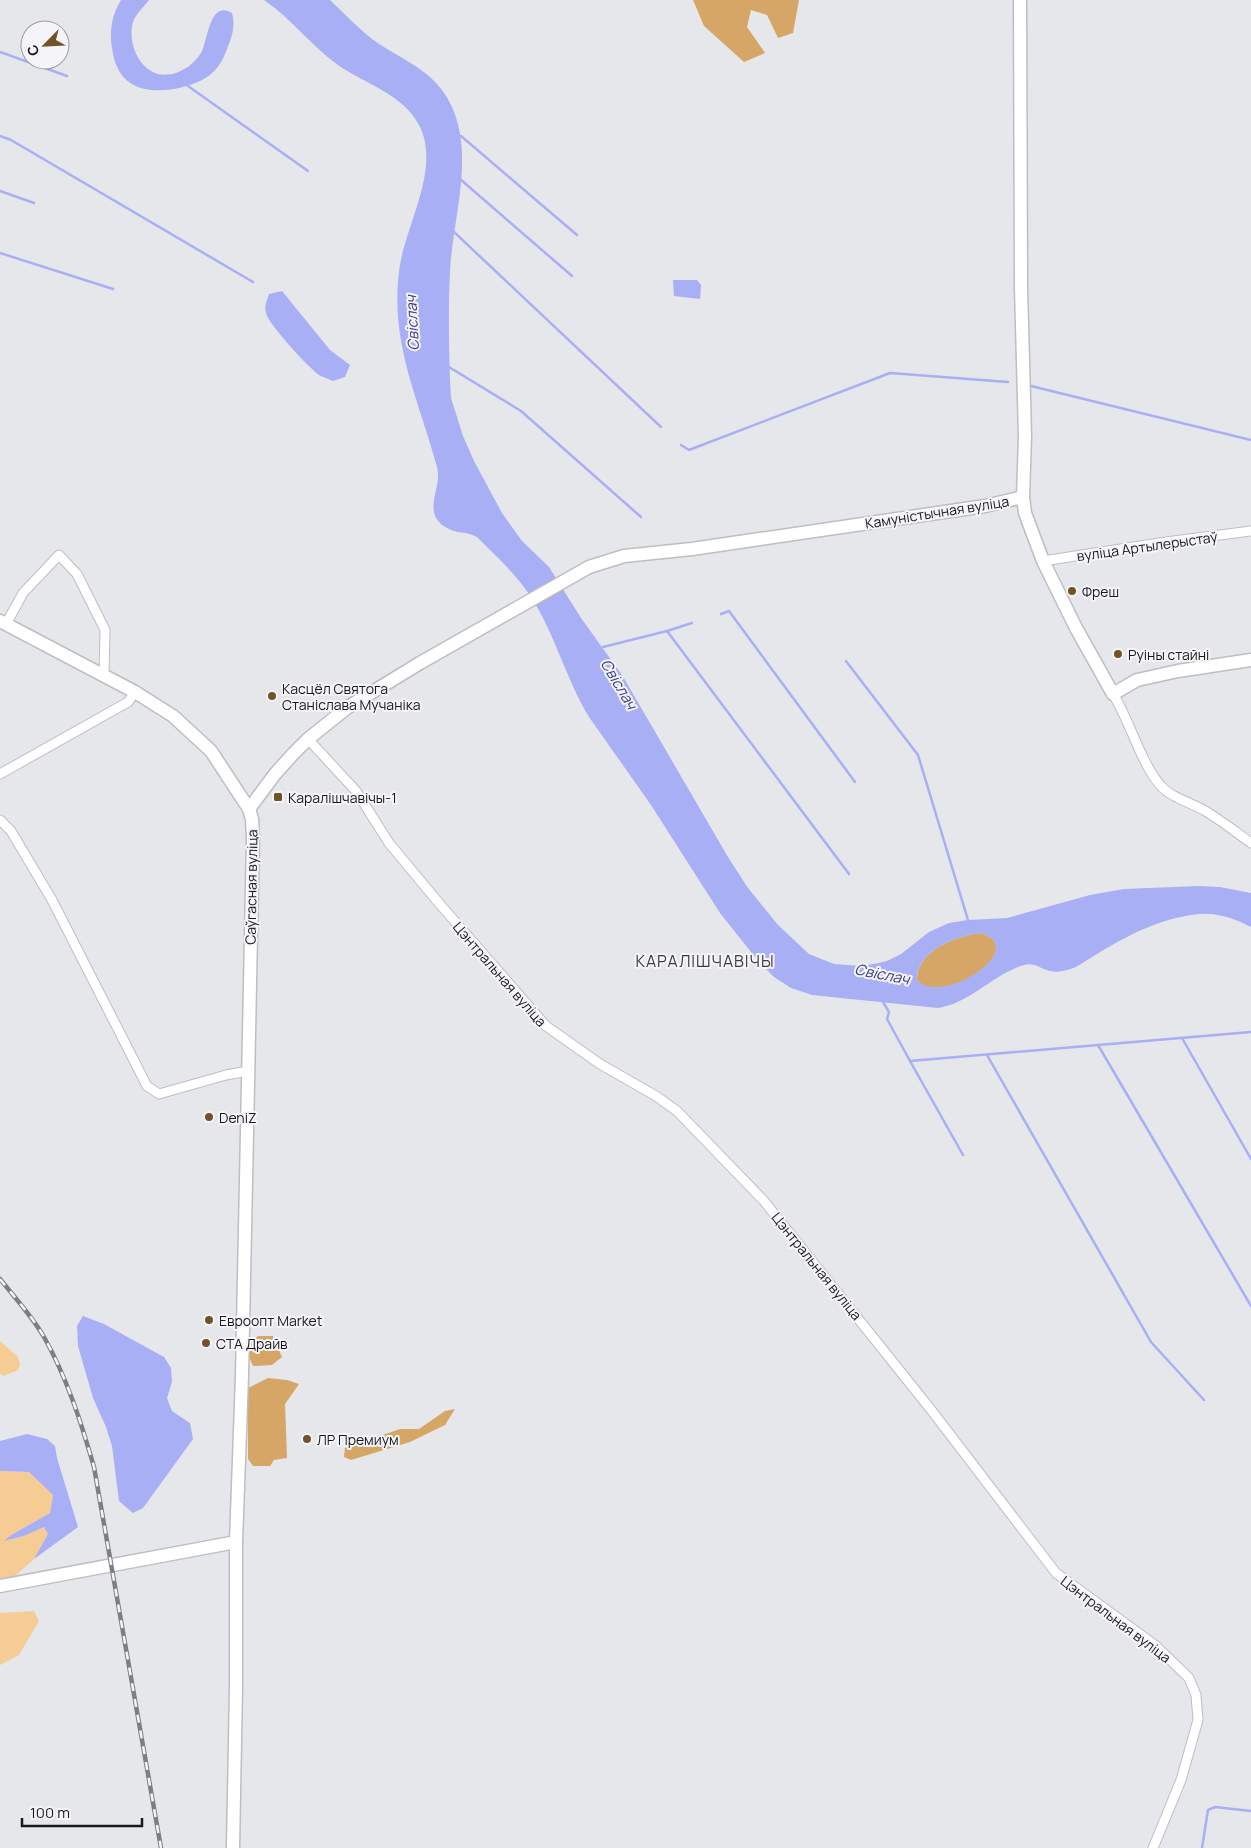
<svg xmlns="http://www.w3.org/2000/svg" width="1251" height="1848" viewBox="0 0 1251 1848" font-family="Manrope,sans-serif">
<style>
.green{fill:#f5cc94}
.forest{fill:#d5a665}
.water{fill:#a8aff4;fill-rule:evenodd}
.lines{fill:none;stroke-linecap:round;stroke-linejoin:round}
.stream{stroke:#a8aff4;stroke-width:2.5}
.street-casing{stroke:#bdbec2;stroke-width:11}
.secondary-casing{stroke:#bdbec2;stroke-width:15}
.street{stroke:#fff;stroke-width:9}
.secondary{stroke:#fff;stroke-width:12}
.rail-casing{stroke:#7d7e81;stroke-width:4.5}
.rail{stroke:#f4f4f9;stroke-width:2.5;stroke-dasharray:8;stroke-linecap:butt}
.poi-dot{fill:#715327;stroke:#f4f4f9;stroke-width:2}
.labels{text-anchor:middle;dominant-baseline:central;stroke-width:4;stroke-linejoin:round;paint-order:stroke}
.street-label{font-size:14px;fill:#19191b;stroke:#f4f4f9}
.poi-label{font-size:14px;fill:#19191b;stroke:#f4f4f9;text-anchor:start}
.water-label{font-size:15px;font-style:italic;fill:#3b3989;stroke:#f4f4f9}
.quarter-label{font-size:16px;letter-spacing:1px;fill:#3c3d40;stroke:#f4f4f9}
</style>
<rect width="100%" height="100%" fill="#e6e7eb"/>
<g class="green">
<polygon points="0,1341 18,1357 20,1365 18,1370 3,1376 0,1373"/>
<polygon points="0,1471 29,1472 53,1495 50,1513 13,1534 6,1541 24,1536 44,1527 48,1534 34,1559 15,1576 0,1578"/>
<polygon points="34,1611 39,1621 19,1655 0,1665 0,1613"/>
</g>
<g class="forest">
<polygon points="693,0 799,0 793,33 778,38 767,15 751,10 747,27 765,53 744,62 704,26"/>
<path d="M980,933c53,14 -39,76 -63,47 -1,-29 39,-44 63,-47z"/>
<polygon points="258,1336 273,1336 282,1357 272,1365 253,1366 246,1350 250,1342"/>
<polygon points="268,1378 287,1380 299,1384 285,1404 287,1458 274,1460 270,1466 253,1466 248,1459 248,1388"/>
<polygon points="455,1409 445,1425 410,1442 351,1460 344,1457 345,1448 400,1429 419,1429 445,1411"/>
</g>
<g class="water">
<path d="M121,0h28c-5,7 -13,13 -16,22 -5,17 3,42 20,50 7,4 16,3 23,1 11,-4 21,-12 26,-22 6,-13 8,-51 30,-38 3,11 1,22 -4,33 -3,9 -7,19 -15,26 -9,9 -22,13 -34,16 -35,7 -62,-1 -67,-40 -3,-17 0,-34 9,-48z"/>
<path d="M264,0h66c14,13 27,27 42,39 23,17 52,27 70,51 38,52 11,123 8,181 -2,37 -1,74 0,110l1,17 12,38 11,25 28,52 20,28 27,26 32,51 41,57 106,182 20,31 30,37 31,29 25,10 27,2 13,-2 13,-3 14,-7 28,-22 20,-9 19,-3 39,-2 83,-23 34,-6 74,-3 22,1 31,6v34c-10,-5 -21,-10 -33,-12 -14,-3 -28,0 -42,3 -41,11 -64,27 -100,49 -8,3 -17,6 -26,4 -9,-2 -16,-9 -26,-6 -31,9 -53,38 -86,43l-126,-13 -21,-7 -17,-11 -15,-15 -39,-49 -69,-108 -62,-88c-23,-38 -34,-83 -58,-120 -15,-23 -35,-41 -54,-60 -10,-6 -21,-3 -30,-9 -22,-12 -11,-31 -9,-49 0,-4 0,-8 -1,-12 -18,-67 -47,-123 -38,-195 5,-46 43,-103 20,-147 -16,-31 -54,-41 -81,-60 -27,-19 -46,-46 -74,-65zM980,933c53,14 -39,75 -63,47 -1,-29 39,-44 63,-47z"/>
<polygon points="673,280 697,280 701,285 700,299 674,296"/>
<path d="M282,291l48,59 20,15 -5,12 -12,4c-5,-2 -10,-4 -14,-6 -10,-7 -51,-51 -53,-62 -2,-7 1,-12 3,-19z"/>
<polygon points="83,1316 104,1324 164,1357 171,1368 172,1382 167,1398 172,1411 190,1423 193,1439 143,1508 133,1513 119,1501 112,1446 106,1427 93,1398 78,1346 77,1326"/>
<polygon points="27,1434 47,1439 55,1446 57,1458 78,1527 34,1559 48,1534 44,1527 24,1536 4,1541 13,1534 50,1513 53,1495 29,1472 0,1471 0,1441"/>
</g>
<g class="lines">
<g class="stream">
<polyline points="0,52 67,76"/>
<polyline points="188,86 308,171"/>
<polyline points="0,136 11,140 253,282"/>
<polyline points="461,136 577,235"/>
<polyline points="460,179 572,276"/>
<polyline points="0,191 34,203"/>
<polyline points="454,232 661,427"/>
<polyline points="0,253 113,289"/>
<polyline points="449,367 521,411 641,517"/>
<polyline points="1031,386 1251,440"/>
<polyline points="681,445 689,450 890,373 1008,382"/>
<polyline points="721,614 729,611 855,782"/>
<polyline points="667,631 692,623"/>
<polyline points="603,647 667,631 849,874"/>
<polyline points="846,661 918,755 968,920"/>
<polyline points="883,1002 889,1012 887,1019 910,1061 1251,1032"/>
<polyline points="1182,1038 1251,1159"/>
<polyline points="1098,1045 1251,1306"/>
<polyline points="987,1055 1151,1342 1204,1400"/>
<polyline points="910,1061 963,1155"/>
<polyline points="1202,1848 1208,1810 1215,1807 1251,1811"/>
</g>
<g class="street-casing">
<g id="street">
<polyline points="1043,561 1166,542 1251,531"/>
<polyline points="6,624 23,593 59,555 77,574 105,630 104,676"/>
<path d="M1113,694c17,27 27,67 47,91 11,13 33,18 47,27 15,9 30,21 44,31"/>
<polyline points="308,739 356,791 389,843 438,902 546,1026 600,1064 656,1096 677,1111 764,1201 932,1411 1056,1573 1156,1646 1189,1678 1196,1695 1198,1720 1181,1780 1153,1848"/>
<polyline points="0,774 128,702 135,692"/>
<polyline points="0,820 11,831 52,900 147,1086 159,1094 226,1075 248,1071"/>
</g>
</g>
<g class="secondary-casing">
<g id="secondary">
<polyline points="1020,0 1021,287 1025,436 1023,497 1025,513 1043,561 1076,628 1113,694 1137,680 1178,671 1251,660"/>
<polyline points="0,621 135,692 173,716 211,751 249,809 252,819 253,838 242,1376 236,1542 236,1687 233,1848"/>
<polyline points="249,809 275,774 293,754 308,739 348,707 420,663 589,567 624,556 692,549 985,506 1023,497"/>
<polyline points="0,1586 236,1542"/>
</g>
</g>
<use href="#street" class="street"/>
<use href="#secondary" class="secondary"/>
<g class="rail-casing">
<path id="rail" d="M0,1279c15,19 32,37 44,58 23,41 37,85 50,130l67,381"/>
</g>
<use href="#rail" class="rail"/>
</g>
<g class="poi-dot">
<circle cx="1072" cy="591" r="5"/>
<circle cx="1118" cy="654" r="5"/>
<circle cx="272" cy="696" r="5"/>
<rect x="273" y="792" width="10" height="10" rx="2.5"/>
<circle cx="209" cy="1117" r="5"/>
<circle cx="209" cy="1320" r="5"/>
<circle cx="206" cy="1343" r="5"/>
<circle cx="307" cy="1439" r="5"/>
</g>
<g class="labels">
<g class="street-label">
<text transform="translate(937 512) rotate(-9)">Камуністычная вуліца</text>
<text transform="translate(1147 546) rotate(-8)">вуліца Артылерыстаў</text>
<text transform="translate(251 887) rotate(-89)">Саўгасная вуліца</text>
<text transform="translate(500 974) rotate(49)">Цэнтральная вуліца</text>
<text transform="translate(817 1266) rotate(51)">Цэнтральная вуліца</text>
<text transform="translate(1116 1619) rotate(37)">Цэнтральная вуліца</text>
</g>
<g class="poi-label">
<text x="1082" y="591">Фреш</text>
<text x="1128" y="654">Руіны стайні</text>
<text x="282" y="688">Касцёл Святога<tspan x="282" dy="16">Станіслава Мучаніка</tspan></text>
<text x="288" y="797">Каралішчавічы-1</text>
<text x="219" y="1117">DeniZ</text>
<text x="219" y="1320">Евроопт Market</text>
<text x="216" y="1343">СТА Драйв</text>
<text x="317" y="1439">ЛР Премиум</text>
</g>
<g class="water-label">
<text transform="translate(412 323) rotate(-93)">Свіслач</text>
<text transform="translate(619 684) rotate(59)">Свіслач</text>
<text transform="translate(882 974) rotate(11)">Свіслач</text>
</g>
<g class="quarter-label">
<text x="705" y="961">КАРАЛІШЧАВІЧЫ</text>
</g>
</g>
<g transform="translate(45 45) rotate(246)"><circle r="24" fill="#f4f4f9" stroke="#9c9ca0"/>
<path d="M0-4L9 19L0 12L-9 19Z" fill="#715327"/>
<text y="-8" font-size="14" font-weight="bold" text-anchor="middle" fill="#19191b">С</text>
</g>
<path d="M22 1818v8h120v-8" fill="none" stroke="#19191b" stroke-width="2.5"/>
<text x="30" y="1818" font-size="15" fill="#19191b" stroke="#f4f4f9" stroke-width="4" paint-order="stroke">100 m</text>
</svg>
